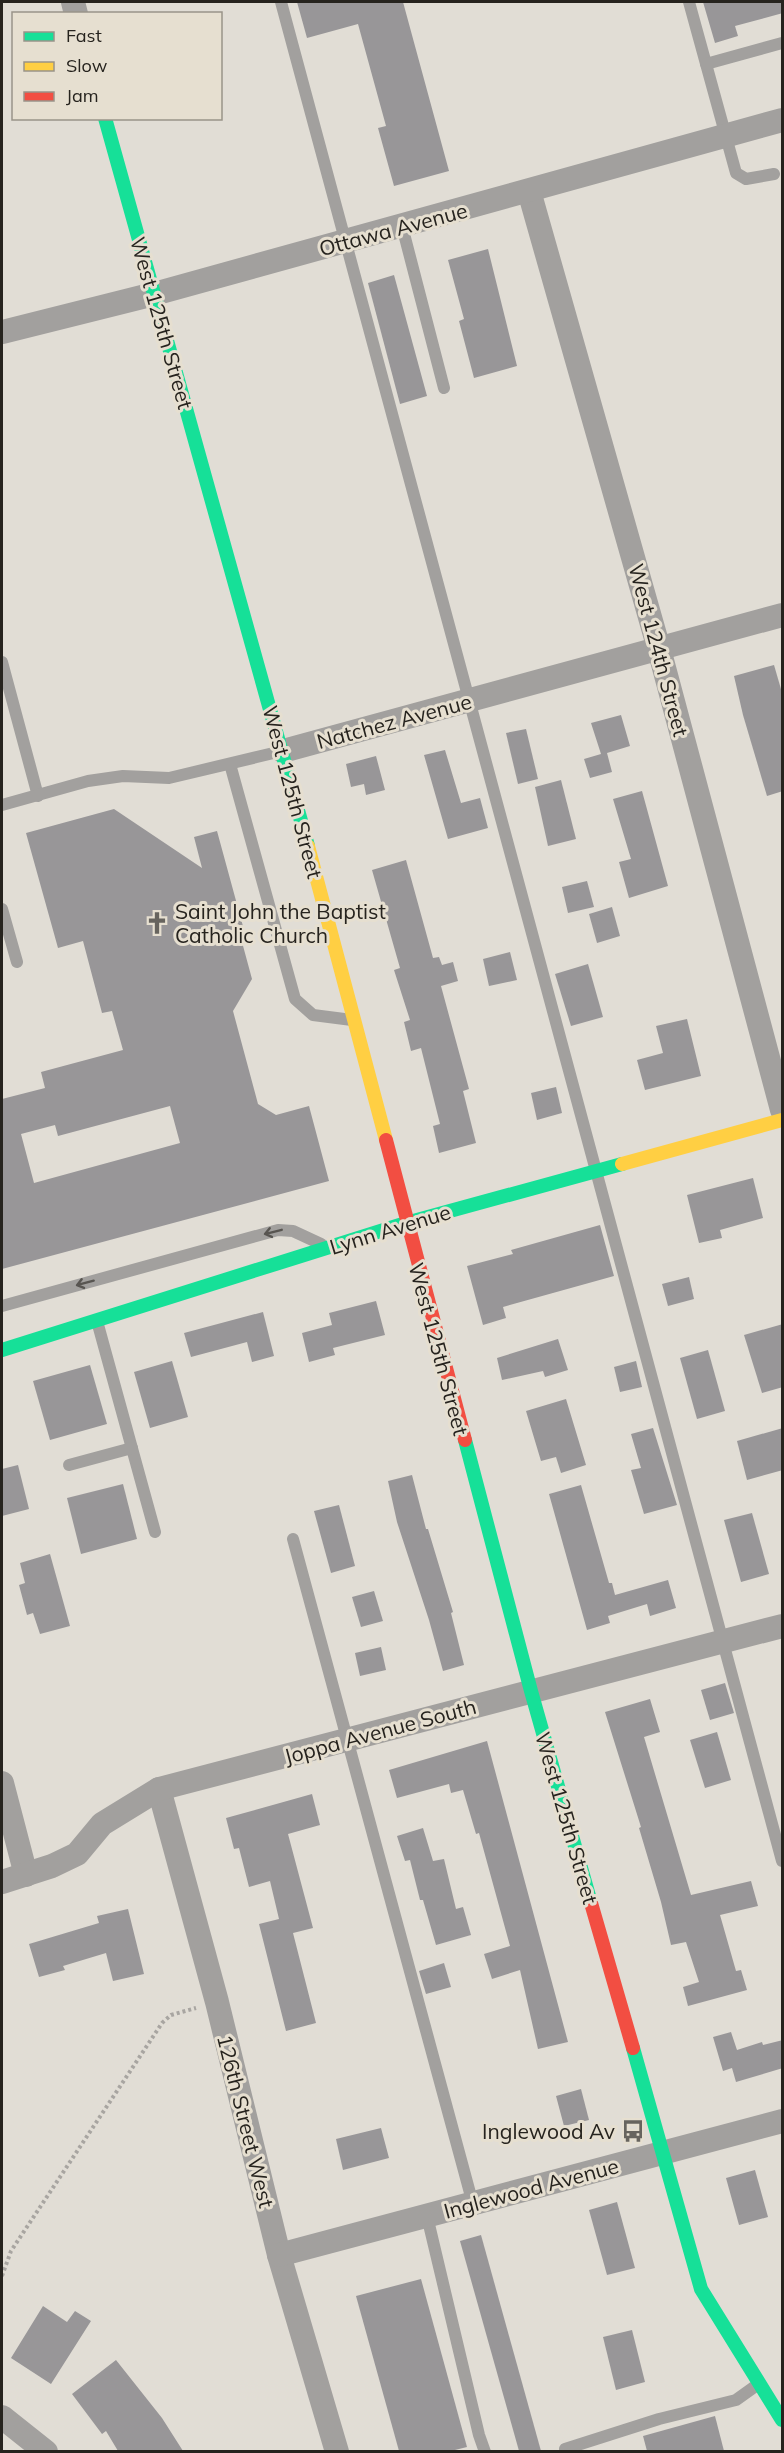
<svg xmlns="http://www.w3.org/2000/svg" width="784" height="2453" viewBox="0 0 784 2453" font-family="Mulish,sans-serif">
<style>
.building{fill:#989698;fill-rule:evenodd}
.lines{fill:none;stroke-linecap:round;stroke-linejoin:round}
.path{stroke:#a8a5a1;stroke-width:4;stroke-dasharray:3 3;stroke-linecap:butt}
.lane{stroke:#a2a09e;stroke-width:12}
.street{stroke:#a2a09e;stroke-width:24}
.fast{stroke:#16e098;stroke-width:14}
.slow{stroke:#ffcf43;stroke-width:14}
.jam{stroke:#f24e42;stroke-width:14}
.oneway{stroke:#585551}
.labels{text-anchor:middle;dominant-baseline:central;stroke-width:6;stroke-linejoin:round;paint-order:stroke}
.street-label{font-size:21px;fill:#26231e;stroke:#e6dfd0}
.poi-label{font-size:21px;fill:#26231e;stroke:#e6dfd0;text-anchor:start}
</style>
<rect width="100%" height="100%" fill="#e1ddd5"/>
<g class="building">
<polygon points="297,2 403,2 449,171 394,186 378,128 386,126 358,24 307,38"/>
<polygon points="703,2 783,2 783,13 735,26 738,36 715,43"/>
<polygon points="488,249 517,366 474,378 459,321 464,319 448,260"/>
<polygon points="394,275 427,396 400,404 368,283"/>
<polygon points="774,665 783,696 783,791 767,796 743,715 734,676"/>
<polygon points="621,715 630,746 607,753 612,772 590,778 584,759 601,754 591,723"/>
<polygon points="526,729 538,779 518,784 506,733"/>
<polygon points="445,750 461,803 480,798 488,828 448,839 424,755"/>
<polygon points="376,756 385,790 366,795 364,784 351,787 346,764"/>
<polygon points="561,780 576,839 548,846 535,787"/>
<polygon points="642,791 668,886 629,898 619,862 631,859 613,799"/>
<path d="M114,809l88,59 -8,-31 23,-6 27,99 -5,1 13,48 -19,32 25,93 18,11 33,-9 20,75 -327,88v-170l43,-11 -4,-16 82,-22 -11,-39 -10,2 -19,-72 -25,7 -32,-115zM170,1106l10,37 -146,40 -13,-49 34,-9 3,11z"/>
<polygon points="406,860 433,958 439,957 442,965 453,962 458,981 441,986 469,1089 463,1091 476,1143 439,1153 433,1126 440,1124 421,1048 411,1051 404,1022 410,1020 394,970 400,968 372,870"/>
<polygon points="587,881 594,907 568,913 562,887"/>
<polygon points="612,907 620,936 597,943 589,914"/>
<polygon points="510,952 517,980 489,986 483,959"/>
<polygon points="588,964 603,1017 571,1026 555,974"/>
<polygon points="687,1019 701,1076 645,1090 637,1060 663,1053 656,1026"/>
<polygon points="556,1087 562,1113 537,1120 531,1093"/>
<polygon points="753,1178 763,1218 720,1230 722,1238 699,1243 687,1195"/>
<polygon points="600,1225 614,1276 503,1307 506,1318 483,1325 467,1266 513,1254 511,1250"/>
<polygon points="689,1277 694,1299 668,1306 662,1284"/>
<polygon points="376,1301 385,1335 333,1348 335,1355 309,1362 302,1333 332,1325 329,1313"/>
<polygon points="263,1312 274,1356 252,1362 247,1342 191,1357 184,1333"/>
<polygon points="783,1324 783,1387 762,1393 744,1335"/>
<polygon points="558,1339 568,1370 545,1377 543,1371 502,1380 497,1358"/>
<polygon points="708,1350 725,1411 697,1419 680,1358"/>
<polygon points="172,1361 188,1417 150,1428 134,1372"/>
<polygon points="636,1361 642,1387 620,1392 614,1367"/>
<polygon points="90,1365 107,1424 50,1440 33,1381"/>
<polygon points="566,1399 586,1465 561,1473 556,1457 541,1461 526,1411"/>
<polygon points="653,1428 677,1505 644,1514 631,1470 641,1468 631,1434"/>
<polygon points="783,1428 783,1470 747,1480 737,1441"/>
<polygon points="18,1465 29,1509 2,1516 2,1469"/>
<polygon points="412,1475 426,1529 428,1529 453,1612 451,1613 464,1665 443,1671 429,1620 397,1522 388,1481"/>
<polygon points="123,1484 137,1539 81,1554 67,1498"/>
<polygon points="581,1485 609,1583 612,1583 615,1595 668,1580 676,1608 650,1616 647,1604 608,1616 610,1623 587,1630 549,1494"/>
<polygon points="339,1505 355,1566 331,1573 314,1511"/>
<polygon points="752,1513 769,1574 741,1582 724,1520"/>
<polygon points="50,1554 70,1626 40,1634 33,1613 27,1615 19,1585 25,1583 20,1563"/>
<polygon points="374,1591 383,1621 361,1627 352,1597"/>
<polygon points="381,1647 386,1670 360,1676 355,1653"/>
<polygon points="725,1683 734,1713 710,1720 701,1690"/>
<polygon points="650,1699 660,1732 644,1737 691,1895 751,1881 758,1906 720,1915 736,1971 741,1970 747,1990 688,2006 683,1987 699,1982 686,1942 671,1945 661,1902 639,1828 641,1827 605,1712"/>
<polygon points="717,1732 731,1780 705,1788 690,1740"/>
<polygon points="487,1741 568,2042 538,2049 520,1970 492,1979 484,1954 510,1946 479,1833 476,1834 463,1790 451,1793 449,1784 397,1798 389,1770"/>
<polygon points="312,1794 320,1825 288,1834 313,1928 293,1933 316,2023 286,2031 259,1924 279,1919 270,1881 249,1887 239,1848 234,1849 226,1818"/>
<polygon points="423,1828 433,1861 444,1859 456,1909 463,1907 471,1935 436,1945 423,1900 420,1900 410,1860 405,1861 397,1836"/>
<polygon points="128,1909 144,1974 113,1981 106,1953 63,1966 65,1970 39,1977 29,1944 99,1923 97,1916"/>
<polygon points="444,1963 451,1987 426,1994 419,1971"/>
<polygon points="731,2032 737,2050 762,2042 763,2045 783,2040 783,2068 736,2082 732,2068 723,2071 713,2037"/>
<polygon points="581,2089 589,2120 564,2126 556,2096"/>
<polygon points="381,2128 389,2158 343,2170 336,2139"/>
<polygon points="755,2170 768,2217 739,2225 726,2178"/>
<polygon points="617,2202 635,2268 607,2275 589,2210"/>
<polygon points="481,2235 541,2451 519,2451 460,2241"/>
<polygon points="421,2279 467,2447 451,2451 399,2451 356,2296"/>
<polygon points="43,2306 67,2322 75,2311 91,2321 51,2384 11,2358"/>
<polygon points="632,2330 645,2382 616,2390 603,2337"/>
<polygon points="116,2360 162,2418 183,2451 118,2451 106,2431 102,2434 72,2394"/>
<polygon points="715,2416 724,2451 647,2451 643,2436"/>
</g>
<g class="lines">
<polyline class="path" points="2,2276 11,2251 162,2023 171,2015 196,2008"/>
<g class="lane">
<polyline points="281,2 782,1861"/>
<polyline points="689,2 736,173 746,179 774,174"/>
<polyline points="706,64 782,43"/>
<polyline points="402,226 444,388"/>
<polyline points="2,662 38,796"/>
<polyline points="230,764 295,999 313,1015 352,1020"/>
<polyline points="2,805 88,781 123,776 169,778 282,751"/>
<polyline points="2,909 17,962"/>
<polyline points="2,1306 278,1230 293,1231 321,1244"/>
<polyline points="97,1321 155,1532"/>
<polyline points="69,1465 132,1448"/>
<polyline points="293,1539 473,2204"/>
<polyline points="427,2216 479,2435 485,2452"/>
<polyline points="565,2449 659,2419 736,2400 757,2385"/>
</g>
<g class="street">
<polyline points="73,2 76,14"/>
<polyline points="529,191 659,649 782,1110"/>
<polyline points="2,332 154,294 782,120"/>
<polyline points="283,751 782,615"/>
<polyline points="2,1783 26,1875"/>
<polyline points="159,1789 217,2002 279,2255 337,2452"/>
<polyline points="2,1882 52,1866 77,1854 102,1824 159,1789 782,1626"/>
<polyline points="279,2255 782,2121"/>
<polyline points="2,2417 46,2452"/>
</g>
<g class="fast">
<polyline points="105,118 308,846"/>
<polyline points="2,1350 406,1223 622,1164"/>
<polyline points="465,1440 531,1691 591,1903"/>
<polyline points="633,2048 701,2289 782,2420"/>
</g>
<g class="slow">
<polyline points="308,846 386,1140"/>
<polyline points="622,1164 782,1120"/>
</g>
<g class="jam">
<polyline points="386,1140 465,1440"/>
<polyline points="591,1903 633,2048"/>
</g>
</g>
<defs><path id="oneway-shaft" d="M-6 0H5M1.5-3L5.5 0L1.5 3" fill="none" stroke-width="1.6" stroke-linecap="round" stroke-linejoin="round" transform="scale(1.5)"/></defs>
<g class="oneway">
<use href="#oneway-shaft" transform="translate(273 1232) rotate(166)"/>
<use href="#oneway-shaft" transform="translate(85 1283) rotate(165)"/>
</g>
<defs>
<g id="church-bare" transform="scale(1.8)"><path d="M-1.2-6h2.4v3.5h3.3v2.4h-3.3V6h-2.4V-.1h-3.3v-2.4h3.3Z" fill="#67645e" stroke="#e6dfd0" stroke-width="2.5" paint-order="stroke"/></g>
<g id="bus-bare" transform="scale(1.8)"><path d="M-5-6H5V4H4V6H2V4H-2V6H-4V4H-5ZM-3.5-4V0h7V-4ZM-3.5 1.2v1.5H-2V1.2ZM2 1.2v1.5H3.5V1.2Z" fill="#67645e" stroke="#e6dfd0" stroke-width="2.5" paint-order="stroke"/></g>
</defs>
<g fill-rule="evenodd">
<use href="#church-bare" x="157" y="923"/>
<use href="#bus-bare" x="633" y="2131"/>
</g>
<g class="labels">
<g class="street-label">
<text transform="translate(393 229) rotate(-15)">Ottawa Avenue</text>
<text transform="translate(162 323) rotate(74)">West 125th Street</text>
<text transform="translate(659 650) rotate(75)">West 124th Street</text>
<text transform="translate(394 721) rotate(-15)">Natchez Avenue</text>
<text transform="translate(293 792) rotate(75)">West 125th Street</text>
<text transform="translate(390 1229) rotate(-17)">Lynn Avenue</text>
<text transform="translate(439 1349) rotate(75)">West 125th Street</text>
<text transform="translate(380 1731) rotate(-15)">Joppa Avenue South</text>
<text transform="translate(567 1818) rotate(74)">West 125th Street</text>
<text transform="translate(246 2121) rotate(76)">126th Street West</text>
<text transform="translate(531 2188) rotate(-15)">Inglewood Avenue</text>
</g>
<g class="poi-label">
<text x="175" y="911">Saint John the Baptist<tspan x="175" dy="24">Catholic Church</tspan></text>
<text x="615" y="2131" text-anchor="end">Inglewood Av</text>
</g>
</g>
<rect width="784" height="2453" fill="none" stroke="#26231e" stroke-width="6"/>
<rect x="12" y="12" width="210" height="108" fill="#e6dfd0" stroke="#999489" stroke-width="1.5"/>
<rect x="24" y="32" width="30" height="9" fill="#16e098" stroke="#999489" stroke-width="1.5"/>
<text x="66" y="42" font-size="18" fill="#26231e">Fast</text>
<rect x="24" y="62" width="30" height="9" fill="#ffcf43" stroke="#999489" stroke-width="1.5"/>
<text x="66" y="72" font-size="18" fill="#26231e">Slow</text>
<rect x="24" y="92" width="30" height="9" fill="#f24e42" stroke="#999489" stroke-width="1.5"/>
<text x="66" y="102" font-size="18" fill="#26231e">Jam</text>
</svg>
